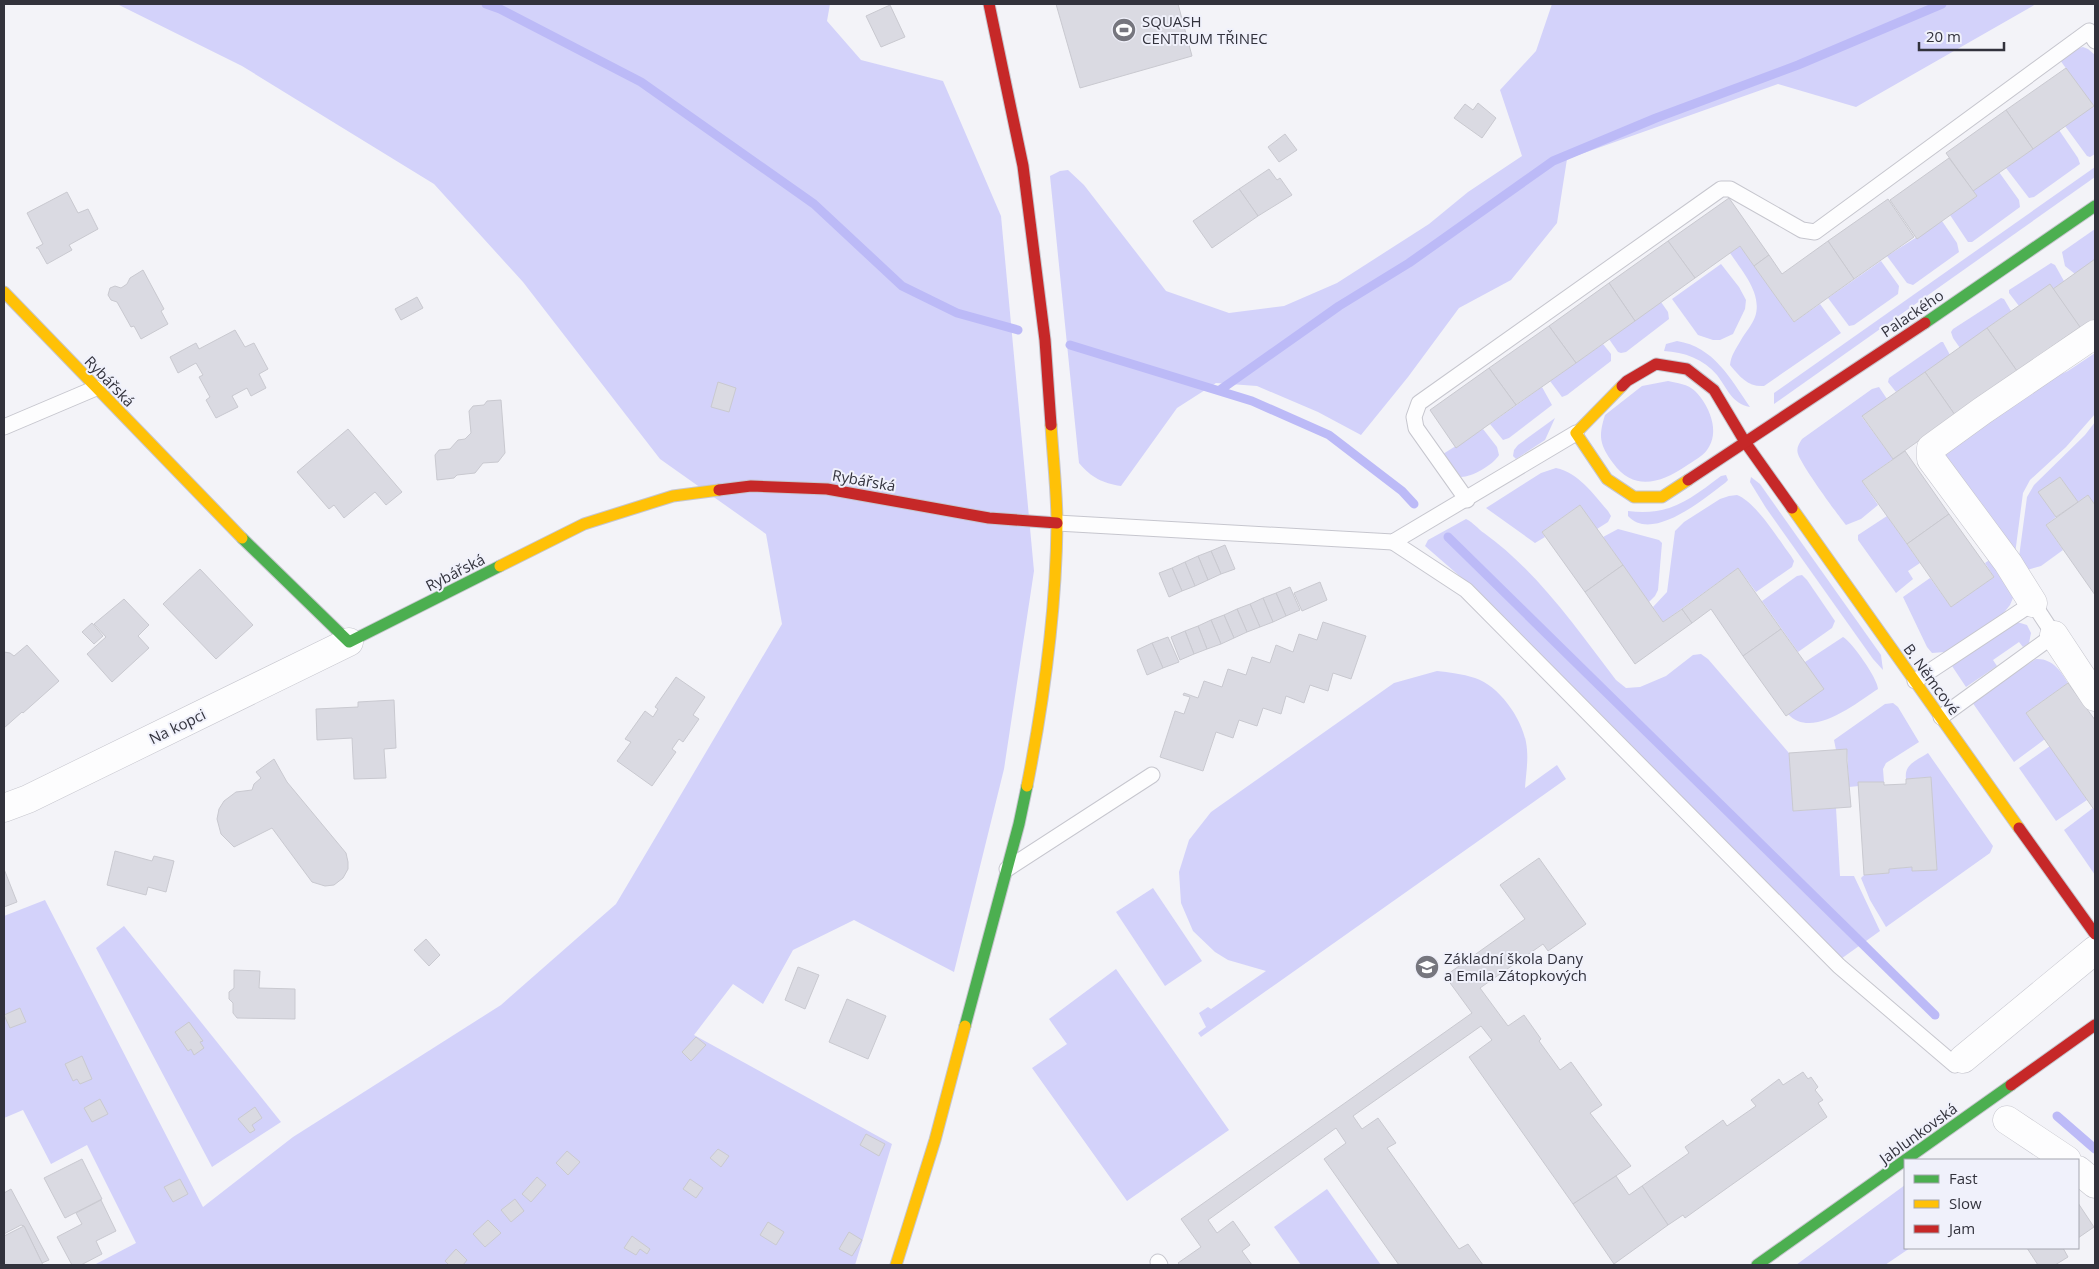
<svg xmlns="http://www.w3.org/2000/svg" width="2099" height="1269" viewBox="0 0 2099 1269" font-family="'Open Sans',sans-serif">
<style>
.green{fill:#d3d2fa}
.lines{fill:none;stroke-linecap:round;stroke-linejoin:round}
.stream{stroke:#bcbaf7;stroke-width:9}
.building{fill:#dadae2;stroke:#c9c9d0}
.lane-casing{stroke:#c6c6ce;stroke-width:17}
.street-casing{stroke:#c6c6ce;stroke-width:29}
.fast-casing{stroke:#c6c6ce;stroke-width:13}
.slow-casing{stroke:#c6c6ce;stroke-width:13}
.jam-casing{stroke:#c6c6ce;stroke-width:13}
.lane{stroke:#fdfdfe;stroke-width:15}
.street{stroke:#fdfdfe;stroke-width:28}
.fast{stroke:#4caf50;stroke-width:11}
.slow{stroke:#ffc107;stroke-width:11}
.jam{stroke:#c62828;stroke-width:11}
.labels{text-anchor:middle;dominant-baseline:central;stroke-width:4;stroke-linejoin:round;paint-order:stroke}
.poi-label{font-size:15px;fill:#32323c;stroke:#f0f1fb;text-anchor:start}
.street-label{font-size:15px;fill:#32323c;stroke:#f0f1fb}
</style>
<rect width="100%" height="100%" fill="#f3f3f8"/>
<g class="green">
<polygon points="117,4 830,4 827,21 861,60 943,81 1001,216 1034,571 1004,769 954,972 854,920 793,950 763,1004 733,984 694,1035 892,1144 855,1265 94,1265 136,1243 87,1145 51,1164 23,1110 4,1118 4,916 45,900 203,1207 293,1137 501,1005 616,904 782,624 766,534 660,459 523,282 434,184 242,66"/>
<path d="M1552,4h484l-180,103 -78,-23 -211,75 -10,64 -46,57 -52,28 -51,69 -47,58 -43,-23 -61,-26 -41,-3 -39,25 -56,78c-19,-3 -29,-8 -42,-23l-29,-287 10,-5 8,-1 16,15 82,106 63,22 55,-7 53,-23 92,-59 39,-32 54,-36 -22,-66 36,-39z"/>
<polygon points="2083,47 2088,49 2095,55 2095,154 2090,157 2087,156 2065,126 2093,106 2060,60 2075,49"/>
<polygon points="2059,130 2078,158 2080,164 2034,197 2029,198 2006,168"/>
<polygon points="2095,167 2095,177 1774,404 1774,393"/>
<polygon points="1999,172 2019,200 2020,207 1972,242 1968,242 1950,215 1977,196 1973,191"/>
<polygon points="1942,221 1957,243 1959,252 1913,285 1907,283 1887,256"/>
<polygon points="2095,229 2095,260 2075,274 2065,266 2062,252"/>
<path d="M1740,246l54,76 26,-18 21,29 -77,53c-16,1 -24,-9 -34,-21 1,-10 6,-16 11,-25 4,-7 11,-15 14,-23 8,-23 -13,-46 -25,-64z"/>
<polygon points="1881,261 1899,286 1898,294 1854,325 1849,326 1828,298"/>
<polygon points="2051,263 2055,265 2064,281 2053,289 2019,306 2009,293 2009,290"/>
<polygon points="1721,264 1739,287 1746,300 1745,309 1733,334 1720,340 1713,340 1698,335 1672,299"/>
<polygon points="2001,298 2004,299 2011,311 1960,348 1953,338 1951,332 1953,329"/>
<polygon points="1661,302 1668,312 1669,319 1626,352 1621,353 1618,352 1609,339"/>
<path d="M1677,341c37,6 53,37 73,66 -18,-3 -23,-19 -33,-32 -13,-16 -33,-23 -53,-24l2,-7z"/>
<polygon points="1941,342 1943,342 1950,355 1896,392 1888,382 1889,378"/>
<polygon points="1603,344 1611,354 1611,361 1567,395 1562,397 1550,381"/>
<polygon points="2095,353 2095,414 2066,447 2030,480 2023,493 2015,554 1941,454 2046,381 2068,371"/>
<path d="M1668,381c9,2 20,3 27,10 14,14 26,41 12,59 -5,7 -14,11 -21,16 -25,17 -52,26 -73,-3 -13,-18 -15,-26 -8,-48l37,-29z"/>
<polygon points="1542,387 1552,405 1509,438 1503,440 1490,424"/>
<path d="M1879,387l8,12 -25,18 31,42 -31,22 16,24 -17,14 -15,6c-9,-11 -44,-59 -48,-71 -2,-6 1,-10 4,-15l70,-50z"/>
<polygon points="1555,418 1545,440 1516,459 1513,456 1514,450 1518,445"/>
<polygon points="2095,422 2095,505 2088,495 2078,502 2060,477 2039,492 2056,517 2046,525 2063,550 2041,566 2027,570 2019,557 2027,497 2034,485 2085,435"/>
<path d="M1483,429l14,18 2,8c-6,10 -27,22 -38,22l-18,-23z"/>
<path d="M1556,468c23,5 37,26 52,43l3,5 -3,6 -11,7 -17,-24 -38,27 3,5 -10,6 -49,-35 55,-35z"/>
<path d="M1726,475l2,5 -3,3c-20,15 -73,60 -97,33v-5c42,5 61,-11 93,-35z"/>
<polygon points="1751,477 1760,484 1881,655 1883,670 1873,659 1766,508 1750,482"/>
<path d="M1737,495c19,7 41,44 54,61l3,5 -2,6 -36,25 -18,-24 -75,54 -10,-15 14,-15 8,-61 9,-9 36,-23 9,-3z"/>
<polygon points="1887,516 1920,563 1908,571 1913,579 1896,593 1858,540 1858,535"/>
<path d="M1466,519c8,4 12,10 18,14 54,39 92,95 132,147l10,8 14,-1 26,-11 27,-21 8,-1 7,5 81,94 5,58 42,-3 4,68h14l26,55 -42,30 -375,-382 -38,-33 3,-6z"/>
<polygon points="1618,529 1659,540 1662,543 1658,590 1655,596 1649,602 1603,537"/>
<polygon points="1994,557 2015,593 2010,605 2002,615 1945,652 1932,653 1927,647 1903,597 1930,578 1951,607 1994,577 1985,563"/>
<polygon points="1802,575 1807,580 1835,621 1832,628 1798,652 1762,601 1797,576"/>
<polygon points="2017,622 2027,625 2031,633 2029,643 2023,647 2019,642 1993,660 1997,666 1966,687 1952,666"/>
<path d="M1843,637c9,5 35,42 35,52 -22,14 -66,51 -90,25l17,-52z"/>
<path d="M2036,659c16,-1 25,12 32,24l-42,30 19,26 -31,23 -42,-60 14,-12z"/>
<path d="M1437,671c12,1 25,3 38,7 24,8 46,39 51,64 3,16 0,31 -1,46l32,-23 9,14 -365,258 -3,-4 8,-6 -7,-14 9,-6 3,2 55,-38 -38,-11 -13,-8 -22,-21 -12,-28 -2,-31 10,-32 22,-28 183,-129z"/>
<polygon points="1893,703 1898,707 1919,742 1886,763 1883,769 1884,782 1859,782 1859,786 1849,787 1847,749 1836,750 1834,740 1885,704"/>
<polygon points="2050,746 2087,800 2056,821 2019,768"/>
<path d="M1928,753l65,93 -3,7 -104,74 -16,-27 -9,-22 3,-3 25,-2v-4l23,-2v4l25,-2 -7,-92 -24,2c-2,-15 10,-18 22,-26z"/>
<polygon points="2093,808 2095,811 2095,875 2064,830"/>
<polygon points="1153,888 1202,961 1165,986 1116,912"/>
<polygon points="124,926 281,1122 212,1167 96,948"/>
<polygon points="1116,969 1229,1130 1127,1201 1032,1068 1067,1044 1049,1019"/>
<polygon points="1905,1185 1905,1248 1910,1248 1885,1265 1796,1265"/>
<polygon points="1327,1189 1381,1265 1301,1265 1274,1227"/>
</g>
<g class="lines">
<g class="stream">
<polyline points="486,4 500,9 641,82 814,204 902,286 957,313 1018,330"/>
<polyline points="1070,345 1252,401 1329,435 1402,491 1414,504"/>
<polyline points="1220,390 1339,306 1409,263 1553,161 1656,118 1798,65 1942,4"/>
<polyline points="1448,537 1935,1015"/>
<polyline points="2057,1116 2095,1149"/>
</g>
</g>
<g class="building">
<polygon points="1056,4 1178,4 1192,56 1080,88"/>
<polygon points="890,5 905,37 881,47 866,16"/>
<polygon points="2066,68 2094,106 2033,149 2006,110"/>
<polygon points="1478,103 1496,118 1482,138 1454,118 1465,104 1473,110"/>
<polygon points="2006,110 2033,149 1973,191 1946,153"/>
<polygon points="1285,134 1297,150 1279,162 1268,147"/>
<polygon points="1949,158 1977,196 1917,239 1890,200"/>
<polygon points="1269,169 1277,180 1280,178 1292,195 1258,216 1239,189"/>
<polygon points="1239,189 1258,216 1212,248 1193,221"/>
<polygon points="67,192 78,213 88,209 98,229 69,245 72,250 47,264 38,248 36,248 43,244 27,213"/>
<polygon points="1729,198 1769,255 1754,266 1740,246 1695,278 1668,241"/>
<polygon points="1888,199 1914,237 1854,279 1828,241"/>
<polygon points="1668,241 1695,278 1635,321 1609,283"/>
<polygon points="1828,241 1854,279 1794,322 1754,266 1769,255 1782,274"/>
<polygon points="2095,259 2095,324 2083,332 2053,289"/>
<polygon points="143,270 164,309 161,311 168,324 141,339 134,326 131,327 117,302 111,300 108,295 110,288 115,286 121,288 127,284 130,278"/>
<polygon points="1609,283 1635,321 1576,363 1549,326"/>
<polygon points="2050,284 2080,327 2017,371 1987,328"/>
<polygon points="417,297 423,308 401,320 395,309"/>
<polygon points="1549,326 1576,363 1516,405 1489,368"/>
<polygon points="1987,328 2017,371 1955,415 1925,372"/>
<polygon points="235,330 245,347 254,343 268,369 259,374 266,388 251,396 247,388 232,396 238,407 216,418 206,400 210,397 199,377 203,375 196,363 178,373 170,357 196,343 199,349"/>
<polygon points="1489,368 1516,405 1456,448 1430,410"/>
<polygon points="1925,372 1955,415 1893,459 1862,416"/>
<polygon points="718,382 736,388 729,412 711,407"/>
<polygon points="501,400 505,453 498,462 483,463 475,473 457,475 454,478 437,480 435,455 439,450 450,449 458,440 465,439 471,433 469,411 473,406 484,405 487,401"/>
<polygon points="348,429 402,492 386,505 375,492 344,518 334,505 329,509 297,472"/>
<polygon points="1905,451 1949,514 1907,544 1862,481"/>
<polygon points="2060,477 2078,502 2056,517 2038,492"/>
<polygon points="2088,495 2095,505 2095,595 2046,525"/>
<polygon points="1580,505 1623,565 1585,592 1542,532"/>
<polygon points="1949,514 1994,577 1951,607 1907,544"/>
<polygon points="1225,545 1235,569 1221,574 1211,551"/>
<polygon points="1211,551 1221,574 1208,580 1198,556"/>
<polygon points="1198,556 1208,580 1195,586 1185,562"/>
<polygon points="1185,562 1195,586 1182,591 1172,568"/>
<polygon points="1623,565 1663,622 1682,609 1692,623 1635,664 1585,592"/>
<polygon points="1172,568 1182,591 1169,597 1159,573"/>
<polygon points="1738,568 1781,629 1743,656 1711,609 1692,623 1682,609"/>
<polygon points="200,569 253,625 216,659 163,604"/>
<polygon points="1320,582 1327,600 1302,611 1294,593"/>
<polygon points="1290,587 1300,610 1286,616 1276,593"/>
<polygon points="1276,593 1286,616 1273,622 1263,598"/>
<polygon points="1263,598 1273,622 1260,627 1250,604"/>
<polygon points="124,599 149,625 138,636 149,648 112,682 87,654 106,637 94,624"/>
<polygon points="1250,604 1260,627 1247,632 1237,609"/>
<polygon points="1237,609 1247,632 1234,638 1224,615"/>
<polygon points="1224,615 1234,638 1221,644 1211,620"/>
<polygon points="1211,620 1221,644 1207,649 1198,626"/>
<polygon points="1323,622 1366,636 1351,679 1333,673 1328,691 1310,685 1304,703 1286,696 1281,714 1263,708 1257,726 1239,720 1233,738 1216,732 1203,771 1160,757 1175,711 1184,714 1190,697 1183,695 1184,693 1198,698 1204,681 1222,687 1228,669 1246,675 1252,657 1270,663 1276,645 1293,652 1299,634 1317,640"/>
<polygon points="92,623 103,636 94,644 82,632"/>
<polygon points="1198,626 1207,649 1194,654 1185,631"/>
<polygon points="1781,629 1824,689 1786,716 1743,656"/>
<polygon points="1185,631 1194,654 1180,660 1171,637"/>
<polygon points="1168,637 1179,662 1163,668 1152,643"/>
<polygon points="1152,643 1163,668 1147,675 1137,650"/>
<polygon points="27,645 59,681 23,713 22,712 4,728 4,652 10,653 14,656"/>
<polygon points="676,677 705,697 693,715 699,719 683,742 679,739 672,749 676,752 652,786 617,761 631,742 625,739 645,711 653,717 658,709 655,707"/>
<polygon points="2068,683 2095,720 2095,811 2026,713"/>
<polygon points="394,700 396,748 384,749 386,778 354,779 352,738 317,740 316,709 358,707 358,702"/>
<polygon points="1847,749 1847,761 1851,807 1793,811 1789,753"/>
<polygon points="274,759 287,782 346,853 348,862 348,869 343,878 334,885 325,886 312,882 272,828 234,847 221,834 217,819 219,809 224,801 236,792 252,790 254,784 261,778 256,772"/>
<polygon points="1931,777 1937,870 1912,871 1912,867 1889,869 1889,873 1864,875 1858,782 1884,782 1884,785 1906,784 1906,779"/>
<polygon points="115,851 152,861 154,856 174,861 166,892 148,887 146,895 107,885"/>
<polygon points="1539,858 1586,924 1548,951 1543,944 1480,988 1508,1026 1524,1015 1541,1039 1539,1041 1560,1070 1571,1062 1602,1105 1590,1113 1631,1166 1573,1204 1469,1057 1492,1040 1481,1026 1353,1116 1362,1129 1378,1118 1396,1143 1387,1148 1459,1249 1468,1244 1483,1265 1399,1265 1324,1159 1346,1143 1336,1128 1208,1220 1217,1233 1233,1221 1250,1245 1242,1251 1252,1265 1180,1265 1178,1263 1201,1247 1181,1219 1472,1013 1445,976 1525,919 1500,885"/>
<polygon points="4,869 17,902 4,907"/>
<polygon points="426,939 440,955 429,966 414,950"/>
<polygon points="798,967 819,975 805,1009 785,1000"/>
<polygon points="234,970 260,971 259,988 295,989 295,1019 237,1018 233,1013 233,1003 229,999 229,992 234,988"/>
<polygon points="847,999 886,1016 868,1059 829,1042"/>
<polygon points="20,1008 26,1022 10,1028 4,1015"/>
<polygon points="189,1022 203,1041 200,1042 204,1048 194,1055 191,1049 188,1051 175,1032"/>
<polygon points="696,1037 706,1045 691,1061 682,1052"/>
<polygon points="82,1056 92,1079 80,1084 77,1079 73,1081 65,1064"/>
<polygon points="1803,1072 1808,1079 1811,1077 1818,1087 1815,1090 1823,1100 1818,1103 1827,1117 1685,1218 1683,1215 1668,1225 1642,1186 1689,1153 1685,1147 1723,1120 1727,1126 1756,1106 1751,1100 1779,1079 1783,1085"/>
<polygon points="100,1099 108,1114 92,1122 84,1108"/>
<polygon points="255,1107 262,1118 252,1125 255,1130 250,1133 238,1119"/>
<polygon points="866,1134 885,1144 879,1156 860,1145"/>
<polygon points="718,1149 729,1156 721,1167 710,1158"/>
<polygon points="567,1151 580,1162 568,1175 556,1163"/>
<polygon points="82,1159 102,1199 65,1218 44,1178"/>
<polygon points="1616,1176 1629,1195 1642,1186 1668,1225 1614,1264 1573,1204"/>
<polygon points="537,1177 546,1185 531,1202 522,1194"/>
<polygon points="180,1179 188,1194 173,1202 164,1187"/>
<polygon points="690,1179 703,1188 696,1198 683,1189"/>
<polygon points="11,1189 49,1260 42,1263 24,1226 21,1225 4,1234 4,1193"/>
<polygon points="515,1199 524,1211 511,1222 501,1210"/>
<polygon points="101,1200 116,1231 96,1241 102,1254 81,1265 72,1265 57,1237 82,1224 76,1213"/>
<polygon points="2078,1203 2094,1227 2078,1238"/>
<polygon points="488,1220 501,1233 485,1247 473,1234"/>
<polygon points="768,1222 784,1232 776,1245 760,1235"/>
<polygon points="24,1226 43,1265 4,1265 4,1236"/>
<polygon points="849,1232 862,1240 852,1256 839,1249"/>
<polygon points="632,1236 650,1249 647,1254 640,1249 636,1255 624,1248"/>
<polygon points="2027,1248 2063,1248 2068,1257 2055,1265 2038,1265"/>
<polygon points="456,1249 467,1260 463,1265 449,1265 445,1261"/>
</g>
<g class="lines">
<g class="lane-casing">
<g id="lane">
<polyline points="4,427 96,388"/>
<polyline points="1467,500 1416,428 1414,417 1419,403 1721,189 1730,189 1802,230 1815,232 2089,31 2095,41"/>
<polyline points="1057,523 1393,542 1576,433"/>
<polyline points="1393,542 1466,590 1839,966 1955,1065 1963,1059"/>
<polyline points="1915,681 2033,603 2054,635 1941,717"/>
<polyline points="1007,869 1152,775"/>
<polyline points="1158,1262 1160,1265"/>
</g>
</g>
<g class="street-casing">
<g id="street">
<polyline points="2033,603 2008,563 1931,459 1931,448 1982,411 2095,334"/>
<polyline points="2054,635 2095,697"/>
<polyline points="4,808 28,799 349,642"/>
<polyline points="1963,1059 2095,950"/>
<polyline points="2007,1120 2067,1160"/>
<polyline points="2078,1170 2095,1184"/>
</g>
</g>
<g class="fast-casing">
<g id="fast">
<polyline points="1925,323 2095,206"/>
<polyline points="242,538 349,642 500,566"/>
<polyline points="965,1026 1019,824 1027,786"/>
<polyline points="1757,1265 2011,1085"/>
</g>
</g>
<g class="slow-casing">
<g id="slow">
<polyline points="4,292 242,538"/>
<polyline points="1622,386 1576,433 1607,479 1634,497 1662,497 1688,480"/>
<polyline points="1792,508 2019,828"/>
<polyline points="500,566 584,524 673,496 719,490"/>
<path d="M1027,786c17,-86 29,-175 30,-262 0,-32 -4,-66 -6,-99"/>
<polyline points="896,1265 935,1140 965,1026"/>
</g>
</g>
<g class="jam-casing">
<g id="jam">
<polyline points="989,4 1023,166 1045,340 1051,425"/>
<polyline points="1622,386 1627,381 1656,364 1687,369 1714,390 1745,442 1792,508"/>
<polyline points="1688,480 1925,323"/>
<polyline points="719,490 751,486 827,489 989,518 1057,523"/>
<polyline points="2019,828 2095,934"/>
<polyline points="2011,1085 2095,1025"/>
</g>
</g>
<use href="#lane" class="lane"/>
<use href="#street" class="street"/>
<use href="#fast" class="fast"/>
<use href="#slow" class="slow"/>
<use href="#jam" class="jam"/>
</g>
<defs>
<g id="stadium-disc" transform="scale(1.25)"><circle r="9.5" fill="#76767e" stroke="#f0f1fb"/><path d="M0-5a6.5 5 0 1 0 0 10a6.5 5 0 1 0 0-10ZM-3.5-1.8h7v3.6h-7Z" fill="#fff"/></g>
<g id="school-disc" transform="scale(1.25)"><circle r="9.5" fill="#76767e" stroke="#f0f1fb"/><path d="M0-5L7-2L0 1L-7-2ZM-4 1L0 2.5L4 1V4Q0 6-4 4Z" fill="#fff"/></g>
</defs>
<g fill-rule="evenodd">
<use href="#stadium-disc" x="1124" y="30"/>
<use href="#school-disc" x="1427" y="967"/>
</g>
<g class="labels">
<g class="poi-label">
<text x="1142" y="21">SQUASH<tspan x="1142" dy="17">CENTRUM TŘINEC</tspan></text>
<text x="1444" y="958">Základní škola Dany<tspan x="1444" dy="17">a Emila Zátopkových</tspan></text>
</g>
<g class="street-label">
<text transform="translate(1912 313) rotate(-34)">Palackého</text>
<text transform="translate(110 381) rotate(46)">Rybářská</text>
<text transform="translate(864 480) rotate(10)">Rybářská</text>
<text transform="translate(455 572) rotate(-27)">Rybářská</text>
<text transform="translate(1932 679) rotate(54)">B. Němcové</text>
<text transform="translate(177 726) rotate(-26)">Na kopci</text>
<text transform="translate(1918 1133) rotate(-36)">Jablunkovská</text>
</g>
</g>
<rect width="2099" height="1269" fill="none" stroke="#32323c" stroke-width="10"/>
<rect x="1904" y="1159" width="175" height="90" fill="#f0f1fb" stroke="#a4a5af"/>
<rect x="1914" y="1175" width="25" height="8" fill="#4caf50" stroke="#a4a5af"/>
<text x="1949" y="1184" font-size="15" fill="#32323c">Fast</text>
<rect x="1914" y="1200" width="25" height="8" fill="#ffc107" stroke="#a4a5af"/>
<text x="1949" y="1209" font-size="15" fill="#32323c">Slow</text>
<rect x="1914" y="1225" width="25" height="8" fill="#c62828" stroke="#a4a5af"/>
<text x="1949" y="1234" font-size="15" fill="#32323c">Jam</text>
<path d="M1919 42v8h85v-8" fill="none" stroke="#32323c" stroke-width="2.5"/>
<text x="1926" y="42" font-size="15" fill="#32323c" stroke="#f0f1fb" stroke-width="4" paint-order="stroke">20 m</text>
</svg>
